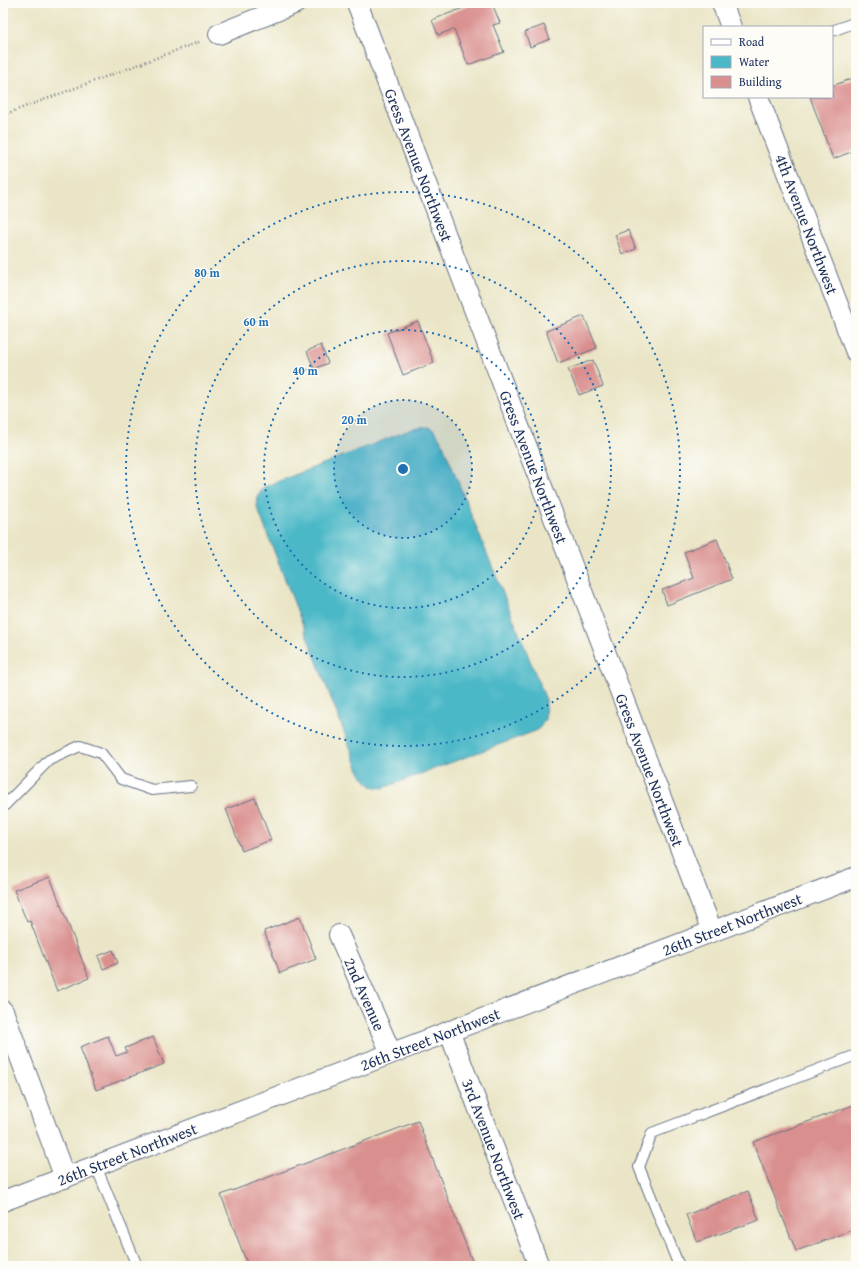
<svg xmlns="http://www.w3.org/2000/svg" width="859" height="1269" viewBox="0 0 859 1269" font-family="'Gentium Book Plus',serif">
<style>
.water{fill:#4bb8c7;stroke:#337492}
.building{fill:#d98f8e}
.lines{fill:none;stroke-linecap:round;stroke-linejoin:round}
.lane-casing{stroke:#636f82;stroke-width:12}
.street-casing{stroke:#636f82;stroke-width:22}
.path{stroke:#636f82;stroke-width:2.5;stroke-dasharray:1 3;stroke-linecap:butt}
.lane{stroke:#fff;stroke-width:10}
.street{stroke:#fff;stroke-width:20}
.ring{fill:none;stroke:#1f6fb2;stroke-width:2;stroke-dasharray:2 4}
.labels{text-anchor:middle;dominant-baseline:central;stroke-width:3;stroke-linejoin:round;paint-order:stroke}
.street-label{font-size:16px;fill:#1b2f5e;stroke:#fdfcf7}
.centre{fill:#1f6fb2;stroke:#fdfcf7;stroke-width:2}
.ring-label{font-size:12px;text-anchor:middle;font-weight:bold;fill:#1f6fb2;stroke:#fdfcf7;stroke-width:3;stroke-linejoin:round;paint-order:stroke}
</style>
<rect width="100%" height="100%" fill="#fdfcf7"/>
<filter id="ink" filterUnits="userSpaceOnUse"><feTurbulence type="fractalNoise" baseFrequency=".025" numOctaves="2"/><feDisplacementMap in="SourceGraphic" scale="8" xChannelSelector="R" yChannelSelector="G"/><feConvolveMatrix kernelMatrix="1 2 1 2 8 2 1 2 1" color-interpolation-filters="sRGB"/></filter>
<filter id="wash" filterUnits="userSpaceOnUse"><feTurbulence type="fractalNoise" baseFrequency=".012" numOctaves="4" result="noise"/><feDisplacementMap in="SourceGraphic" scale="16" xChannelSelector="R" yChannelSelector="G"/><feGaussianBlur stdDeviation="0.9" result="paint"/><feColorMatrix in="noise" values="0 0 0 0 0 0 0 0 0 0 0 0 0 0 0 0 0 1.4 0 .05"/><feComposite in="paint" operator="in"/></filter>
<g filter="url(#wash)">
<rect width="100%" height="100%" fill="#eae5c6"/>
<polygon class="water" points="428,427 435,431 442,442 546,700 545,719 538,730 383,788 371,786 360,773 257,507 258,496 264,487 412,429"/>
<g id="blocks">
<g class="building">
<polygon points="476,3 492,3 500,23 493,25 504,52 468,65 454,29 438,35 432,20"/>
<polygon points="544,25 550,39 530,47 525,32"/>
<polygon points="856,77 856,150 833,159 810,97 832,97 832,86"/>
<polygon points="628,230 636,249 622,254 615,235"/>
<polygon points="584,316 597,348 558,363 546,331"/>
<polygon points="418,321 434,363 403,375 387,333"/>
<polygon points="321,345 328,363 314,369 307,351"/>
<polygon points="593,360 603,386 579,395 568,369"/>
<polygon points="717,539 732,579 667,605 662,590 694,578 684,552"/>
<polygon points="255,798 271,840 242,851 226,809"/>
<polygon points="50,877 89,978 57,991 30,921 27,922 14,890"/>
<polygon points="300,917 316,959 280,973 264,931"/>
<polygon points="113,950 118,963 103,969 98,956"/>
<polygon points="108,1036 116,1056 127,1052 125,1048 153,1037 164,1064 96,1090 80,1047"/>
<polygon points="856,1104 856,1229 796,1251 753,1142"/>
<polygon points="418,1121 474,1266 248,1266 221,1195"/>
<polygon points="748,1191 759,1220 697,1242 686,1215"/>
</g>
</g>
</g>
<g filter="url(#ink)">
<use href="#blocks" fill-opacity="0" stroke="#636f82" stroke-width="1"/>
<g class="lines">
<g class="lane-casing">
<g id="lane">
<polyline points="832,31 856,22"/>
<polyline points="3,807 49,760 80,746 101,753 121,779 152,790 191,786"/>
<polyline points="96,1166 137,1266"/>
<polyline points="679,1266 639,1167 652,1133 856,1055"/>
</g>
</g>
<g class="street-casing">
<g id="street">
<polyline points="357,3 712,931"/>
<polyline points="722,3 731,27"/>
<polyline points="219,34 296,3"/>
<polyline points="758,97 856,352"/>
<polyline points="339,935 391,1053"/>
<polyline points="3,1011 65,1178"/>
<polyline points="449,1031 539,1266"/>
<polyline points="3,1201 856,877"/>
</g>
</g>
<polyline class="path" points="3,115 199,42"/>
<use href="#lane" class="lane"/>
<use href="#street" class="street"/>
</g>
</g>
<circle cx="403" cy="469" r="69" fill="#1f6fb2" fill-opacity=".12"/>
<g class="ring">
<circle cx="403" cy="469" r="69"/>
<circle cx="403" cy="469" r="139"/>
<circle cx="403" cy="469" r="208"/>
<circle cx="403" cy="469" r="277"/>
</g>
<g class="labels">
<g class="street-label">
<text transform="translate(419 165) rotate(69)">Gress Avenue Northwest</text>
<text transform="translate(807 224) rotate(69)">4th Avenue Northwest</text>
<text transform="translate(534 467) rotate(69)">Gress Avenue Northwest</text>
<text transform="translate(650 770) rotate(69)">Gress Avenue Northwest</text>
<text transform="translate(732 924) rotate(-21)">26th Street Northwest</text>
<text transform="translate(365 994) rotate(66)">2nd Avenue</text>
<text transform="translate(430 1039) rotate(-21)">26th Street Northwest</text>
<text transform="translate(494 1149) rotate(69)">3rd Avenue Northwest</text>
<text transform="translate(127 1154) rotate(-21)">26th Street Northwest</text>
</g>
</g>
<circle cx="403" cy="469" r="6" class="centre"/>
<g class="ring-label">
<text x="207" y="277">80 m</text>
<text x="256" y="326">60 m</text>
<text x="305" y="375">40 m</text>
<text x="354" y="424">20 m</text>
</g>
<rect width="859" height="1269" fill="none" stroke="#fdfcf7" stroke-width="16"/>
<rect x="703" y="26" width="130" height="72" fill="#fdfcf7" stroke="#a3aaba"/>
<rect x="711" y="39" width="20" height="6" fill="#ffffff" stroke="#a3aaba"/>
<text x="739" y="46" font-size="12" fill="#1b2f5e">Road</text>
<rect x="711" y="56" width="20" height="12" fill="#4bb8c7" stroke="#a3aaba"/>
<text x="739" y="66" font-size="12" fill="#1b2f5e">Water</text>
<rect x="711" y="76" width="20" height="12" fill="#d98f8e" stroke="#a3aaba"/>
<text x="739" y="86" font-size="12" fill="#1b2f5e">Building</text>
</svg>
